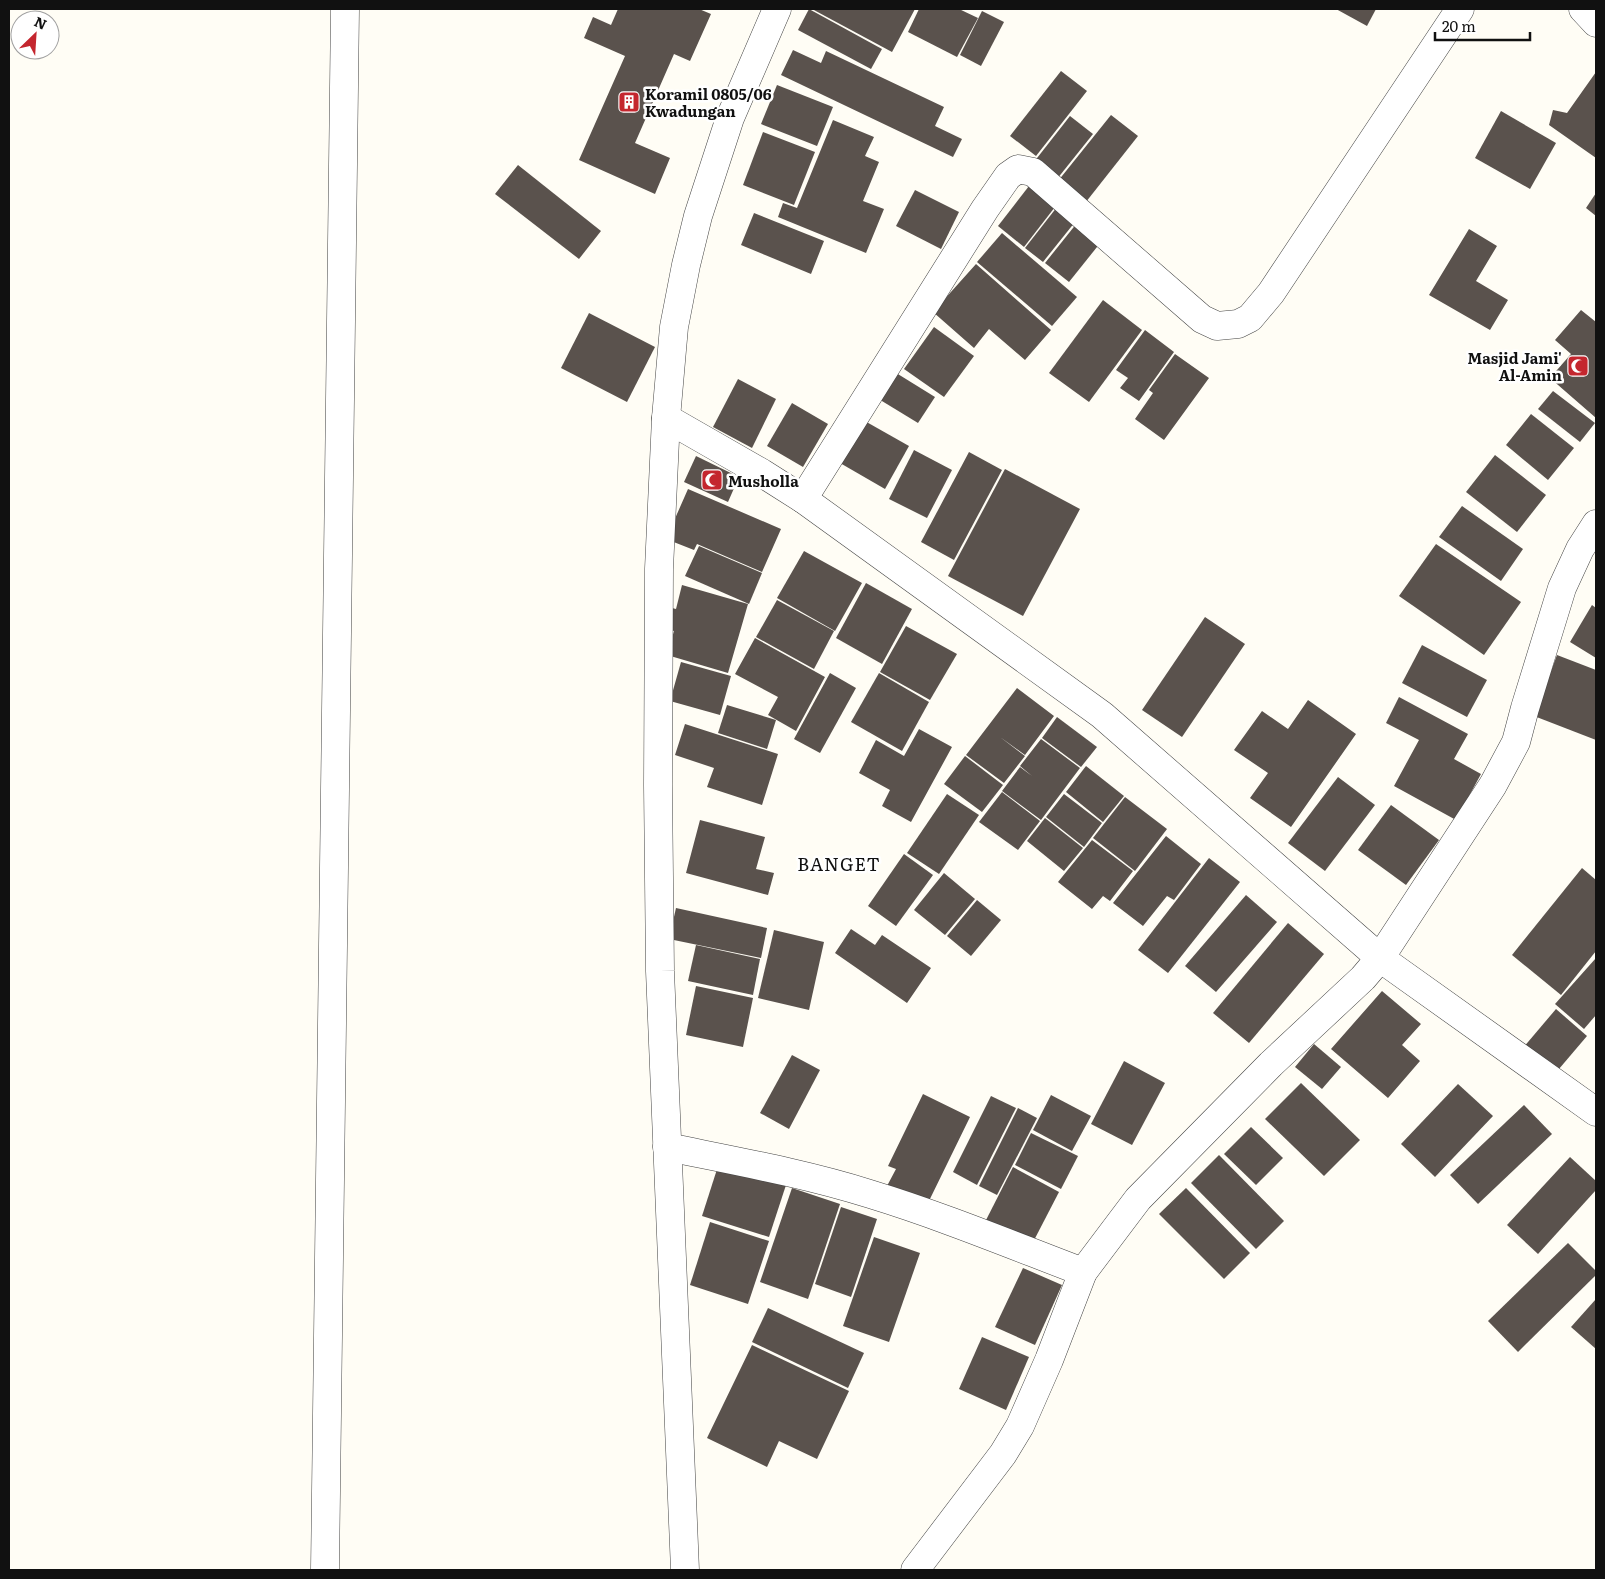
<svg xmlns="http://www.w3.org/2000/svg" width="1605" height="1579" viewBox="0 0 1605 1579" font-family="Literata,serif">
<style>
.building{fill:#5a524d}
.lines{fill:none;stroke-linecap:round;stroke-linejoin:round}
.street-casing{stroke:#444;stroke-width:29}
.street{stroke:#fff;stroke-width:28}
.labels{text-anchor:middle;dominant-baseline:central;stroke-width:5;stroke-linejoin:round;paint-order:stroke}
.poi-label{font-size:15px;font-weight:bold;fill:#111;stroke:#fff;text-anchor:start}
.quarter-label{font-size:18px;letter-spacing:1px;fill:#111;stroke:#fff}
</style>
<rect width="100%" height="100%" fill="#fffdf5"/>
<g class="building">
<polygon points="618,9 699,9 711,14 690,61 674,54 635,143 670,158 655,194 579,160 625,56 584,38 593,17 611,25"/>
<polygon points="809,9 882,49 871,69 798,30"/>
<polygon points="812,9 915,9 892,52"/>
<polygon points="919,9 959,9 978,18 957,57 908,32"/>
<polygon points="1336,9 1376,9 1367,26"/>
<polygon points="982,11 1004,22 981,66 960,55"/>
<polygon points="793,50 821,63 826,51 944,107 935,126 962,139 953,157 781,75"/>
<polygon points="1061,71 1087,91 1036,156 1010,136"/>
<polygon points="1596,72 1596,158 1549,125 1553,110 1567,113"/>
<polygon points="777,85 833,107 817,146 761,124"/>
<polygon points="1501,111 1556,143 1530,189 1475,158"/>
<polygon points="1111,115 1138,136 1082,207 1054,186"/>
<polygon points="1070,116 1093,134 1053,184 1030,167"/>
<polygon points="833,120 874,137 865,156 879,162 863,201 884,209 866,253 778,217 783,203 797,208"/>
<polygon points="763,132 815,152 794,205 743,185"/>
<polygon points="518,165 601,231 579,259 495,194"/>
<polygon points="1029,186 1055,207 1024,247 998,226"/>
<polygon points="915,190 959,212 941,249 896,226"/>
<polygon points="1596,193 1596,216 1586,208"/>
<polygon points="1057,207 1075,222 1043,262 1025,248"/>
<polygon points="754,213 824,241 811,274 741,245"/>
<polygon points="1077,223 1101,242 1069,282 1045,263"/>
<polygon points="1469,229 1497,246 1476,281 1508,300 1490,330 1429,295"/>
<polygon points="1002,233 1077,297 1052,326 977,262"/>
<polygon points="976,264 1051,330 1025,360 989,329 974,348 933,312"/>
<polygon points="1103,300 1142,330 1089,402 1049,373"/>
<polygon points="1581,310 1596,322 1596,418 1550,378 1571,354 1555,340"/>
<polygon points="589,313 655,347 627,402 561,368"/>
<polygon points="934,327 974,356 944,397 904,369"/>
<polygon points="1145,330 1174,352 1139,401 1120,388 1128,378 1116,370"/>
<polygon points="1175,354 1209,378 1164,440 1135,419 1153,393 1149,390"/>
<polygon points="893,371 935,397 918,423 877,398"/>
<polygon points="738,379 776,399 752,448 713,427"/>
<polygon points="1553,391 1595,423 1580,442 1538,409"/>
<polygon points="792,403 828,424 803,467 767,446"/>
<polygon points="1531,414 1574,448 1548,480 1506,445"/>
<polygon points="863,420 909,446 885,489 840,463"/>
<polygon points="914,450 952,470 927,518 889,499"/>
<polygon points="969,452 1002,470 954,560 921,542"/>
<polygon points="1495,455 1546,495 1517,532 1466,492"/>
<polygon points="696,456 739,477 728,502 684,482"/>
<polygon points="1005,469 1080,509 1023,616 948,576"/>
<polygon points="688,489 781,529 762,572 697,544 694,550 666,539"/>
<polygon points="1462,506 1523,549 1501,581 1439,537"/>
<polygon points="1436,544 1521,602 1484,655 1399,596"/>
<polygon points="699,546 762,573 749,604 685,576"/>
<polygon points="804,551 862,583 835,631 777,598"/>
<polygon points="866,583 912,609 882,664 836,638"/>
<polygon points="682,585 748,604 728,673 667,655 674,631 662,628 668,607 676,609"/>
<polygon points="777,600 834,631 814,669 756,637"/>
<polygon points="1592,605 1596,608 1596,658 1570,642"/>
<polygon points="1205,617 1245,644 1182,737 1142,710"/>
<polygon points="906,626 957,654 930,700 880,672"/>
<polygon points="755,638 825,677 796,731 768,715 778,697 735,674"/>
<polygon points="1422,645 1487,680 1467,717 1402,683"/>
<polygon points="1557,655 1596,670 1596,740 1534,716"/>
<polygon points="681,662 731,676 720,715 670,701"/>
<polygon points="830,673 856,688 820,753 794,739"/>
<polygon points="879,673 929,702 902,751 851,722"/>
<polygon points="1017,688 1054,716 1025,755 1000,737 1025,756 1004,783 966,755"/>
<polygon points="1399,697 1468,734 1454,759 1481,774 1456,820 1394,786 1419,740 1386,723"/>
<polygon points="1308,700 1356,734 1291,827 1250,798 1268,773 1234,750 1262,711 1288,729"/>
<polygon points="727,705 776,720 767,749 718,733"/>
<polygon points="1057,717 1097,747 1081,767 1042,738"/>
<polygon points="685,724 778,754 762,805 707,787 714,768 675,755"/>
<polygon points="919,729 952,747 911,822 882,806 890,790 859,773 876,740 904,756"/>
<polygon points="1041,739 1080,768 1041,820 1002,791 1020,767 1032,776 1020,766"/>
<polygon points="965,756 1003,785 982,812 944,784"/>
<polygon points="1086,766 1124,796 1103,822 1066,792"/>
<polygon points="1338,777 1375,805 1325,871 1288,843"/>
<polygon points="1002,792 1040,821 1018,850 979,822"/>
<polygon points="947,794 979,815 939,874 907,853"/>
<polygon points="1064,794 1102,823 1084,847 1046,817"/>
<polygon points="1125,797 1167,829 1135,871 1093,838"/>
<polygon points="1391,805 1439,840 1406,885 1358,850"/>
<polygon points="1045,818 1083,848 1064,871 1027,841"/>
<polygon points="700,820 765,837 756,869 774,873 768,895 686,873"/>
<polygon points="1166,836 1201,864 1174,900 1167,896 1143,926 1113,903"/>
<polygon points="1092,840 1133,871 1110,901 1103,896 1092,909 1058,882"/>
<polygon points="904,854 933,875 896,926 868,906"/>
<polygon points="1209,858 1240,882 1168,973 1138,950"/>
<polygon points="1582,868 1596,880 1596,951 1561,995 1512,955"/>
<polygon points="944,873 975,899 945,935 914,910"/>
<polygon points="1246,895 1277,922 1216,992 1185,966"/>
<polygon points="977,900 1001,920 971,956 947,936"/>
<polygon points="676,908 767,928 761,958 669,939"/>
<polygon points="1288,923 1324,954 1249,1043 1213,1013"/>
<polygon points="851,929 875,945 882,935 931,968 907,1003 835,953"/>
<polygon points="774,930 824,942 809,1010 758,998"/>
<polygon points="696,945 760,959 753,995 688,981"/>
<polygon points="1596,958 1596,1015 1584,1029 1555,1004"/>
<polygon points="696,986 753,998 743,1047 686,1035"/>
<polygon points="1382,991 1421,1024 1402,1045 1420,1061 1388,1098 1331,1049"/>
<polygon points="1556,1009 1587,1036 1553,1076 1522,1049"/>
<polygon points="1314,1044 1341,1067 1322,1089 1295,1067"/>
<polygon points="792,1055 820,1070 789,1129 760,1113"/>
<polygon points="1124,1061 1165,1083 1132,1145 1091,1124"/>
<polygon points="1301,1083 1360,1140 1324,1176 1265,1119"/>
<polygon points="1458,1084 1493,1116 1435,1177 1401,1144"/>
<polygon points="923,1094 970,1117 927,1205 887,1186 896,1169 888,1166"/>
<polygon points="1051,1095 1091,1116 1072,1151 1033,1130"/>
<polygon points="991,1096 1016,1108 977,1185 953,1172"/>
<polygon points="1524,1105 1552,1134 1478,1204 1450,1175"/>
<polygon points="1018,1108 1037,1118 997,1195 979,1186"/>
<polygon points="1251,1127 1283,1158 1256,1185 1224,1154"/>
<polygon points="1031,1133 1078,1156 1061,1189 1015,1165"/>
<polygon points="1219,1155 1284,1221 1256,1249 1191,1183"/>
<polygon points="1570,1157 1596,1181 1596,1190 1538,1254 1507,1225"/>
<polygon points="719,1163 786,1185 769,1237 702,1216"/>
<polygon points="1013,1167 1059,1192 1030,1248 984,1224"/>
<polygon points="792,1188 840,1204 808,1299 760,1282"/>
<polygon points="1186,1188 1250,1253 1224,1279 1159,1214"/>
<polygon points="841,1207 877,1219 851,1297 815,1284"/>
<polygon points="710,1222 769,1241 748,1304 690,1285"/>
<polygon points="874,1237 920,1253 889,1342 843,1326"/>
<polygon points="1568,1243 1596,1271 1596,1275 1518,1352 1488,1321"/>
<polygon points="1023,1268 1062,1285 1035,1345 995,1327"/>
<polygon points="1596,1299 1596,1349 1571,1327"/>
<polygon points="768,1308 864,1353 848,1388 752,1342"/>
<polygon points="982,1337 1029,1357 1006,1410 959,1389"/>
<polygon points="752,1345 849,1391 817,1459 779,1441 767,1467 707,1438"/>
</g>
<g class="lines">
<g class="street-casing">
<g id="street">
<polyline points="1583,9 1596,23"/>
<polyline points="666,418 762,473 803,499 1102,715 1380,958 1596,1112"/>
<polyline points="803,499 985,209 1008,176 1018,169 1033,172 1202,319 1217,326 1238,324 1250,318 1271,293 1460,9"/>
<path d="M667,1147c68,14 136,26 203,47 72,22 142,51 213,78"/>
<polyline points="325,1570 345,9"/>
<polyline points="685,1570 660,971 658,785 659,569 666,418 674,327 686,265 698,216 730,118 777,9"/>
<polyline points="915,1570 1003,1454 1020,1426 1049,1360 1083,1272 1138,1199 1271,1064 1363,978 1380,958 1493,785 1516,742 1525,708 1562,588 1580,549 1596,524"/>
</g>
</g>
<use href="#street" class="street"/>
</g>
<defs>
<g id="building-square" transform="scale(1.125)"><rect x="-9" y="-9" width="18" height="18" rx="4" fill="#c4262e" stroke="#fff"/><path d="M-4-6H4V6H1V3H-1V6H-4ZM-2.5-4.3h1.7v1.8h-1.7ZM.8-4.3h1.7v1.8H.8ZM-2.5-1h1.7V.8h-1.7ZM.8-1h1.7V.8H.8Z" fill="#fff"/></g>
<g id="mosque-square" transform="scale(1.125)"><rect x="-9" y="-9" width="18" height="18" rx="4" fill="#c4262e" stroke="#fff"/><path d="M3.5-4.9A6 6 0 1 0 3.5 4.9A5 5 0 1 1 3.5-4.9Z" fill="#fff"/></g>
</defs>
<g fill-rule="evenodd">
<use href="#building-square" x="629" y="102"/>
<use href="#mosque-square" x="1578" y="366"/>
<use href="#mosque-square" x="712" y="480"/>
</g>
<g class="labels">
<g class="poi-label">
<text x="645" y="93">Koramil 0805/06<tspan x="645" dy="17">Kwadungan</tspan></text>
<text x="1562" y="357" text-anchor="end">Masjid Jami'<tspan x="1562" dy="17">Al-Amin</tspan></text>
<text x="728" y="480">Musholla</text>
</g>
<g class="quarter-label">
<text x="839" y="863">BANGET</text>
</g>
</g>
<rect width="1605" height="1579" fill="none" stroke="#111111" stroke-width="20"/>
<g transform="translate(35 35) rotate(25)"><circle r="24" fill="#ffffff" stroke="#a0a0a0"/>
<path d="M0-4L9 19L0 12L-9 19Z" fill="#c4262e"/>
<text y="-8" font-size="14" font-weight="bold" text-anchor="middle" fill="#111111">N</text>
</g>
<path d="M1435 32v8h95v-8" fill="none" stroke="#111111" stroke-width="2.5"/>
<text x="1442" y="32" font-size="15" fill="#111111" stroke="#ffffff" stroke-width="4" paint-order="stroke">20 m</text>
</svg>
